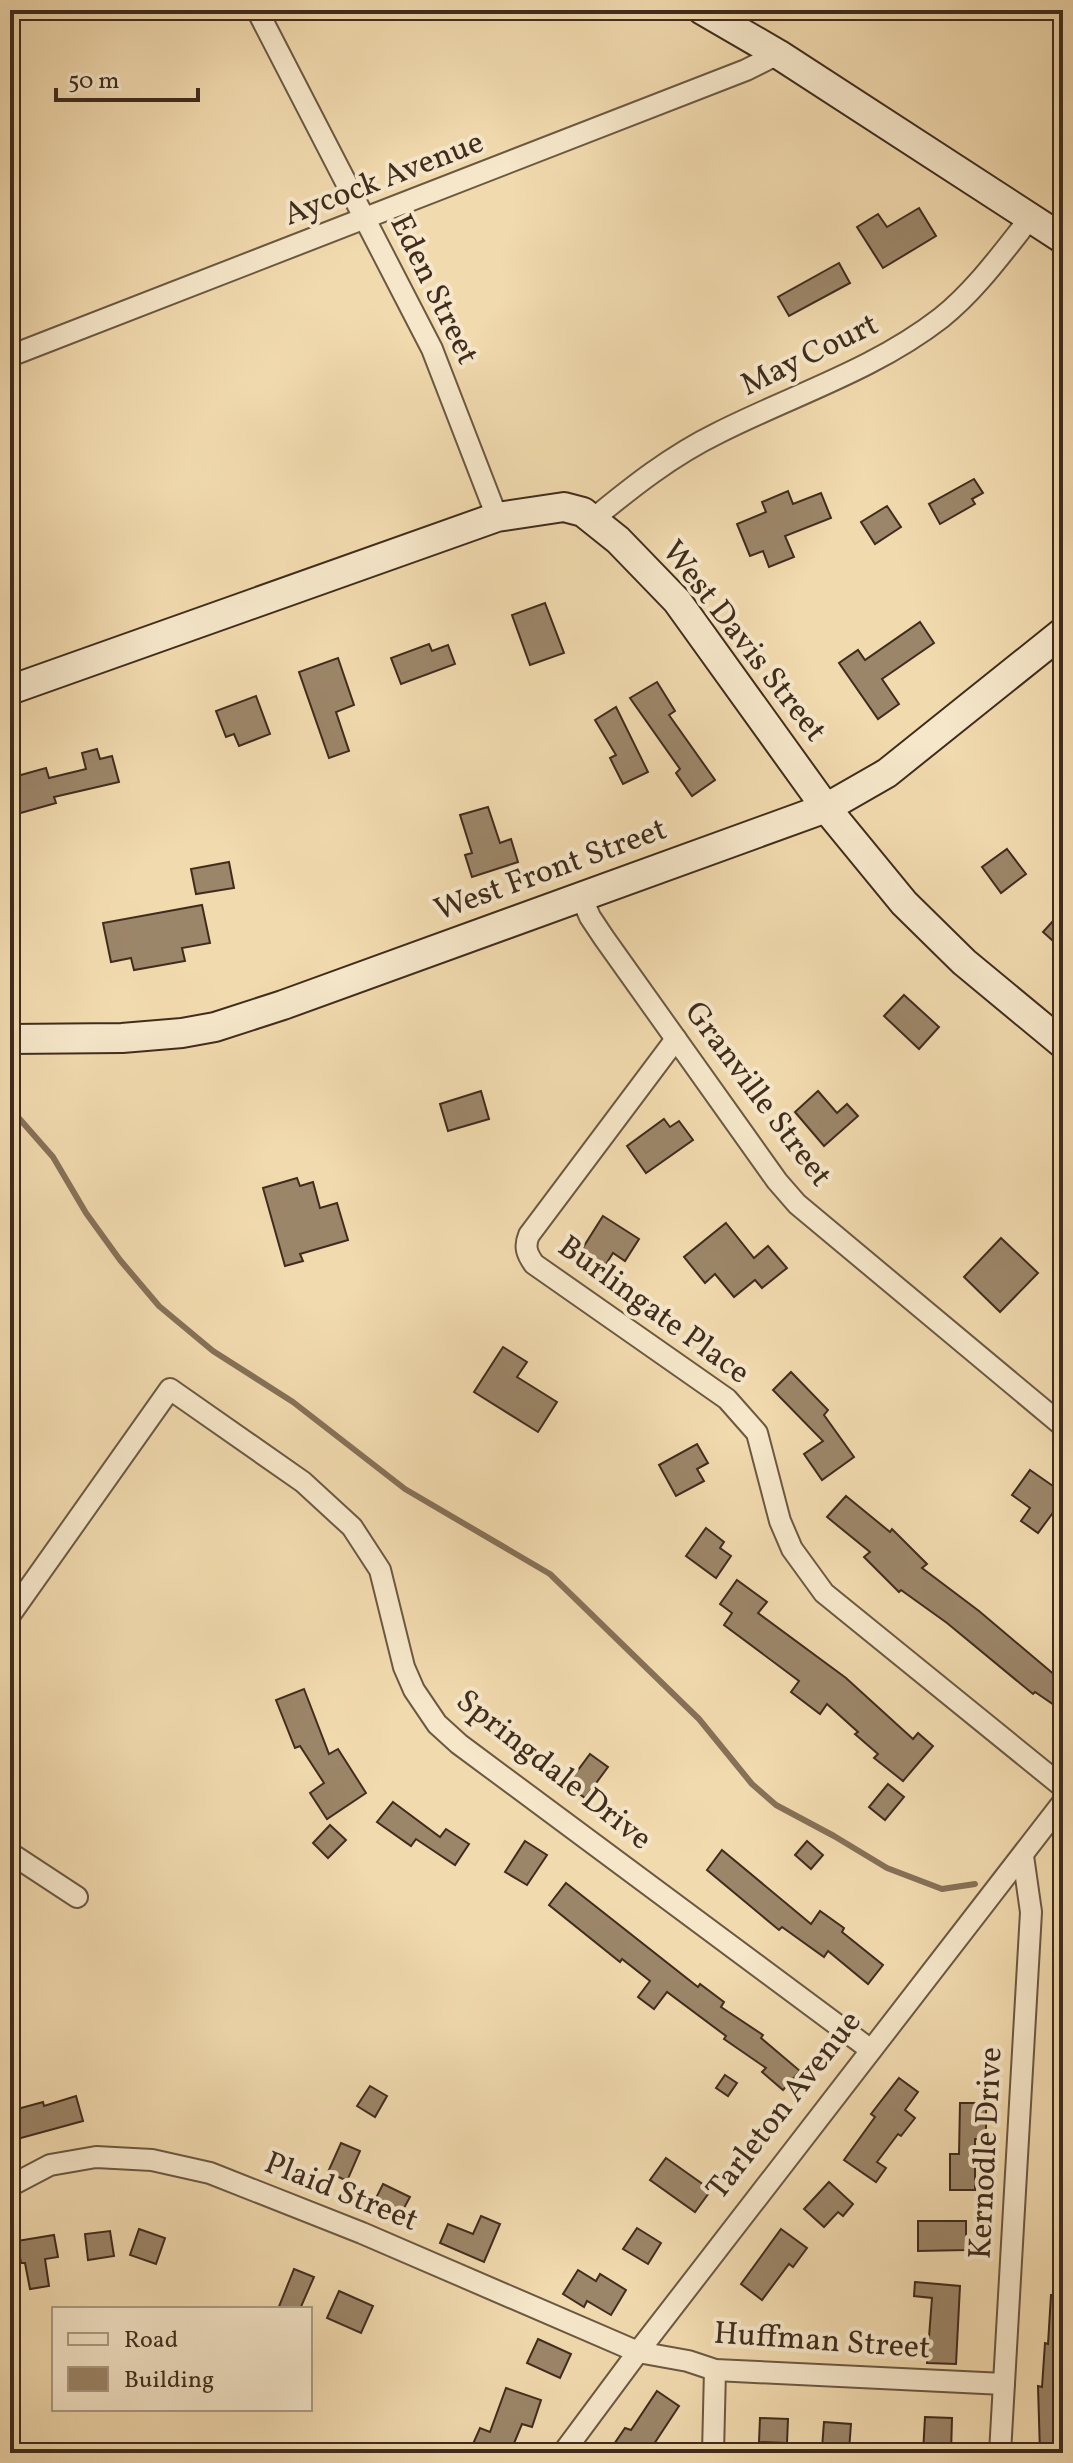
<svg xmlns="http://www.w3.org/2000/svg" width="1073" height="2463" viewBox="0 0 1073 2463" font-family="Vollkorn,serif">
<style>
.lines{fill:none;stroke-linecap:round;stroke-linejoin:round}
.stream{stroke:#867157;stroke-width:6}
.building{fill:#9c8669;stroke:#402c1e;stroke-width:2}
.street-casing{stroke:#6c5842;stroke-width:24}
.secondary-casing{stroke:#402c1e;stroke-width:32}
.street{stroke:#f6e7ca;stroke-width:20}
.secondary{stroke:#f6e7ca;stroke-width:28}
.labels{text-anchor:middle;dominant-baseline:central;stroke-width:8;stroke-linejoin:round;paint-order:stroke}
.street-label{font-size:32px;fill:#402c1e;stroke:#f6e7ca}
</style>
<rect width="100%" height="100%" fill="#f1daae"/>
<filter id="stains"><feTurbulence type="fractalNoise" baseFrequency=".0025" numOctaves="4"/><feColorMatrix values="0 0 0 0 .2 0 0 0 0 .09 0 0 0 0 .02 0 0 0 .5 -.17"/></filter>
<radialGradient id="worn" r=".72"><stop offset=".6" stop-color="#630" stop-opacity="0"/><stop offset="1" stop-color="#630" stop-opacity=".3"/></radialGradient>
<g class="lines">
<polyline class="stream" points="10,1108 53,1157 86,1213 120,1260 159,1306 213,1351 293,1402 405,1489 550,1574 699,1719 752,1784 776,1805 834,1836 887,1868 942,1889 975,1884"/>
</g>
<g class="building">
<polygon points="919,208 936,236 883,268 857,227 878,214 887,227"/>
<polygon points="839,263 850,283 789,316 778,297"/>
<polygon points="974,479 983,493 972,499 975,504 940,524 929,504"/>
<polygon points="788,491 793,504 821,493 831,518 785,536 794,557 769,567 763,551 750,556 737,524 766,512 762,502"/>
<polygon points="887,506 901,527 875,544 861,522"/>
<polygon points="545,603 564,653 530,665 512,615"/>
<polygon points="920,622 934,643 882,679 899,704 878,719 839,663 858,650 865,660"/>
<polygon points="429,644 432,651 448,645 455,664 401,684 391,658"/>
<polygon points="338,658 354,705 336,712 349,751 329,758 299,672"/>
<polygon points="657,682 675,711 669,715 715,780 692,796 676,773 680,769 630,698"/>
<polygon points="256,696 270,734 239,746 234,734 226,737 216,711"/>
<polygon points="616,707 648,772 623,784 610,758 616,755 595,720"/>
<polygon points="97,749 100,759 112,756 119,782 54,797 56,803 10,816 10,778 46,768 49,778 86,769 82,753"/>
<polygon points="488,807 500,843 511,839 518,862 472,877 465,855 472,853 460,815"/>
<polygon points="1007,849 1026,874 1001,893 982,867"/>
<polygon points="229,862 234,888 196,894 191,869"/>
<polygon points="202,905 210,943 182,948 185,961 134,970 131,958 111,962 103,923"/>
<polygon points="1063,910 1063,950 1043,932"/>
<polygon points="904,995 939,1027 919,1049 884,1016"/>
<polygon points="481,1091 489,1119 448,1131 440,1104"/>
<polygon points="818,1091 837,1113 847,1104 858,1116 824,1146 795,1112"/>
<polygon points="664,1119 670,1127 679,1121 693,1140 646,1173 627,1146"/>
<polygon points="297,1178 300,1186 313,1182 320,1208 337,1203 348,1240 300,1254 303,1261 285,1266 263,1188"/>
<polygon points="603,1216 639,1239 625,1261 613,1253 603,1269 579,1254"/>
<polygon points="726,1223 754,1258 768,1246 787,1268 762,1288 755,1280 734,1297 715,1274 705,1283 684,1257"/>
<polygon points="1001,1238 1038,1273 1000,1312 964,1277"/>
<polygon points="503,1347 527,1362 517,1377 557,1402 538,1432 474,1392"/>
<polygon points="791,1372 828,1410 824,1415 854,1457 822,1480 804,1454 823,1441 773,1390"/>
<polygon points="697,1444 708,1463 697,1469 704,1481 676,1496 659,1465"/>
<polygon points="1030,1470 1063,1493 1063,1499 1038,1533 1021,1521 1030,1508 1012,1495"/>
<polygon points="846,1496 890,1532 892,1529 927,1564 922,1568 979,1611 1063,1682 1063,1711 1035,1692 1033,1694 947,1623 901,1590 899,1592 864,1557 870,1552 827,1517"/>
<polygon points="706,1528 724,1542 720,1548 731,1556 716,1578 686,1556"/>
<polygon points="737,1580 767,1602 758,1613 846,1678 913,1739 918,1733 933,1746 903,1781 874,1758 878,1754 855,1734 858,1732 827,1704 820,1714 791,1692 799,1681 724,1625 732,1613 720,1604"/>
<polygon points="304,1689 329,1754 338,1749 366,1793 327,1819 310,1793 324,1783 300,1746 295,1748 276,1700"/>
<polygon points="590,1754 608,1767 585,1798 567,1785"/>
<polygon points="888,1784 904,1797 885,1820 869,1807"/>
<polygon points="393,1802 440,1837 446,1829 469,1844 455,1865 416,1839 411,1846 377,1822"/>
<polygon points="330,1825 346,1840 328,1858 313,1843"/>
<polygon points="525,1841 547,1855 527,1885 505,1872"/>
<polygon points="807,1841 823,1855 811,1869 795,1855"/>
<polygon points="722,1850 811,1924 820,1911 844,1928 842,1932 883,1965 868,1984 828,1951 824,1957 782,1927 779,1930 707,1870"/>
<polygon points="566,1883 698,1987 700,1984 724,2002 721,2007 763,2035 761,2038 800,2071 783,2090 762,2072 766,2068 724,2039 726,2036 667,1992 654,2009 638,1997 650,1981 622,1959 620,1962 549,1905"/>
<polygon points="725,2075 737,2083 728,2096 716,2088"/>
<polygon points="899,2078 918,2092 905,2110 915,2118 901,2136 898,2134 877,2162 886,2168 876,2182 844,2160 875,2117 871,2114"/>
<polygon points="370,2086 387,2096 375,2117 357,2106"/>
<polygon points="76,2096 83,2121 10,2141 10,2111 43,2102 44,2106"/>
<polygon points="960,2103 986,2103 986,2139 975,2139 975,2190 950,2190 950,2154 959,2154"/>
<polygon points="341,2143 360,2151 347,2181 328,2172"/>
<polygon points="666,2158 711,2190 695,2212 650,2180"/>
<polygon points="829,2182 853,2204 843,2216 838,2212 824,2227 804,2209"/>
<polygon points="383,2184 410,2197 398,2219 372,2206"/>
<polygon points="481,2216 500,2224 484,2262 440,2243 448,2224 473,2234"/>
<polygon points="918,2221 966,2221 966,2250 918,2251"/>
<polygon points="637,2228 661,2243 648,2264 623,2249"/>
<polygon points="139,2229 165,2238 156,2264 130,2255"/>
<polygon points="781,2229 807,2248 793,2267 789,2264 762,2300 741,2284"/>
<polygon points="110,2231 114,2256 88,2260 85,2234"/>
<polygon points="54,2235 58,2257 45,2259 49,2286 30,2289 25,2263 21,2263 17,2241"/>
<polygon points="294,2269 314,2277 300,2309 278,2309"/>
<polygon points="578,2270 596,2281 600,2274 626,2290 611,2315 587,2301 584,2307 563,2294"/>
<polygon points="915,2282 960,2286 956,2364 927,2363 932,2298 914,2296"/>
<polygon points="339,2291 373,2306 361,2333 327,2318"/>
<polygon points="1051,2295 1063,2295 1063,2453 1040,2453 1038,2386 1042,2387 1045,2343 1048,2344"/>
<polygon points="538,2339 571,2354 560,2378 527,2363"/>
<polygon points="506,2388 541,2400 532,2427 522,2424 510,2453 469,2453 480,2428 490,2432"/>
<polygon points="657,2391 679,2406 648,2453 608,2453 625,2428 631,2430"/>
<polygon points="925,2417 952,2418 951,2453 923,2453"/>
<polygon points="760,2418 788,2419 787,2443 759,2442"/>
<polygon points="824,2422 851,2424 849,2450 822,2448"/>
</g>
<g class="lines">
<g class="street-casing">
<g id="street">
<polyline points="257,10 432,349 497,517"/>
<polyline points="10,356 746,70 778,54"/>
<path d="M592,520c40,-33 79,-64 126,-87 75,-38 156,-63 223,-115 35,-28 62,-66 90,-101"/>
<polyline points="581,896 590,917 604,938 777,1181 797,1204 1063,1426"/>
<path d="M676,1039l-147,196c-5,12 -2,19 5,29l193,135 30,34 23,88 12,28 32,44 239,194"/>
<polyline points="10,1615 170,1389 303,1482 352,1527 380,1570 404,1667 414,1690 437,1724 459,1744 871,2050"/>
<polyline points="10,1853 77,1897"/>
<polyline points="10,2186 50,2165 96,2157 152,2160 210,2173 362,2233 638,2352 688,2361 715,2370 1004,2384"/>
<polyline points="563,2453 638,2352 1063,1802"/>
<polyline points="713,2453 715,2370"/>
<polyline points="1000,2453 1031,1912 1023,1856"/>
</g>
</g>
<g class="secondary-casing">
<g id="secondary">
<polyline points="702,10 778,54 1063,239"/>
<polyline points="10,690 497,517 564,507 583,512 618,540 677,601 826,808 904,903 964,962 1063,1044"/>
<polyline points="10,1039 122,1038 182,1033 215,1027 283,1005 826,808 887,773 1063,632"/>
</g>
</g>
<use href="#street" class="street"/>
<use href="#secondary" class="secondary"/>
</g>
<g class="labels">
<g class="street-label">
<text transform="translate(384 180) rotate(-21)">Aycock Avenue</text>
<text transform="translate(433 290) rotate(64)">Eden Street</text>
<text transform="translate(810 356) rotate(-26)">May Court</text>
<text transform="translate(743 642) rotate(52)">West Davis Street</text>
<text transform="translate(551 871) rotate(-20)">West Front Street</text>
<text transform="translate(757 1095) rotate(53)">Granville Street</text>
<text transform="translate(653 1311) rotate(36)">Burlingate Place</text>
<text transform="translate(553 1771) rotate(38)">Springdale Drive</text>
<text transform="translate(785 2106) rotate(-52)">Tarleton Avenue</text>
<text transform="translate(987 2153) rotate(-87)">Kernodle Drive</text>
<text transform="translate(341 2193) rotate(22)">Plaid Street</text>
<text transform="translate(822 2342) rotate(4)">Huffman Street</text>
</g>
</g>
<rect width="1073" height="2463" fill="none" stroke="#f1daae" stroke-width="40"/>
<rect x="12" y="12" width="1049" height="2439" fill="none" stroke="#402c1e" stroke-width="4"/>
<rect x="20" y="20" width="1033" height="2423" fill="none" stroke="#402c1e" stroke-width="2"/>
<rect x="52" y="2307" width="260" height="104" fill="#f6e7ca" stroke="#ad9c85" stroke-width="2"/>
<rect x="68" y="2333" width="40" height="12" fill="#f6e7ca" stroke="#ad9c85" stroke-width="2"/>
<text x="124" y="2347" font-size="24" fill="#402c1e">Road</text>
<rect x="68" y="2367" width="40" height="24" fill="#9c8669" stroke="#ad9c85" stroke-width="2"/>
<text x="124" y="2387" font-size="24" fill="#402c1e">Building</text>
<path d="M56 88v12h142v-12" fill="none" stroke="#402c1e" stroke-width="4"/>
<text x="68" y="88" font-size="24" fill="#402c1e" stroke="#f6e7ca" stroke-width="6" paint-order="stroke">50 m</text>
<rect width="100%" height="100%" filter="url(#stains)"/>
<rect width="100%" height="100%" fill="url(#worn)"/>
</svg>
